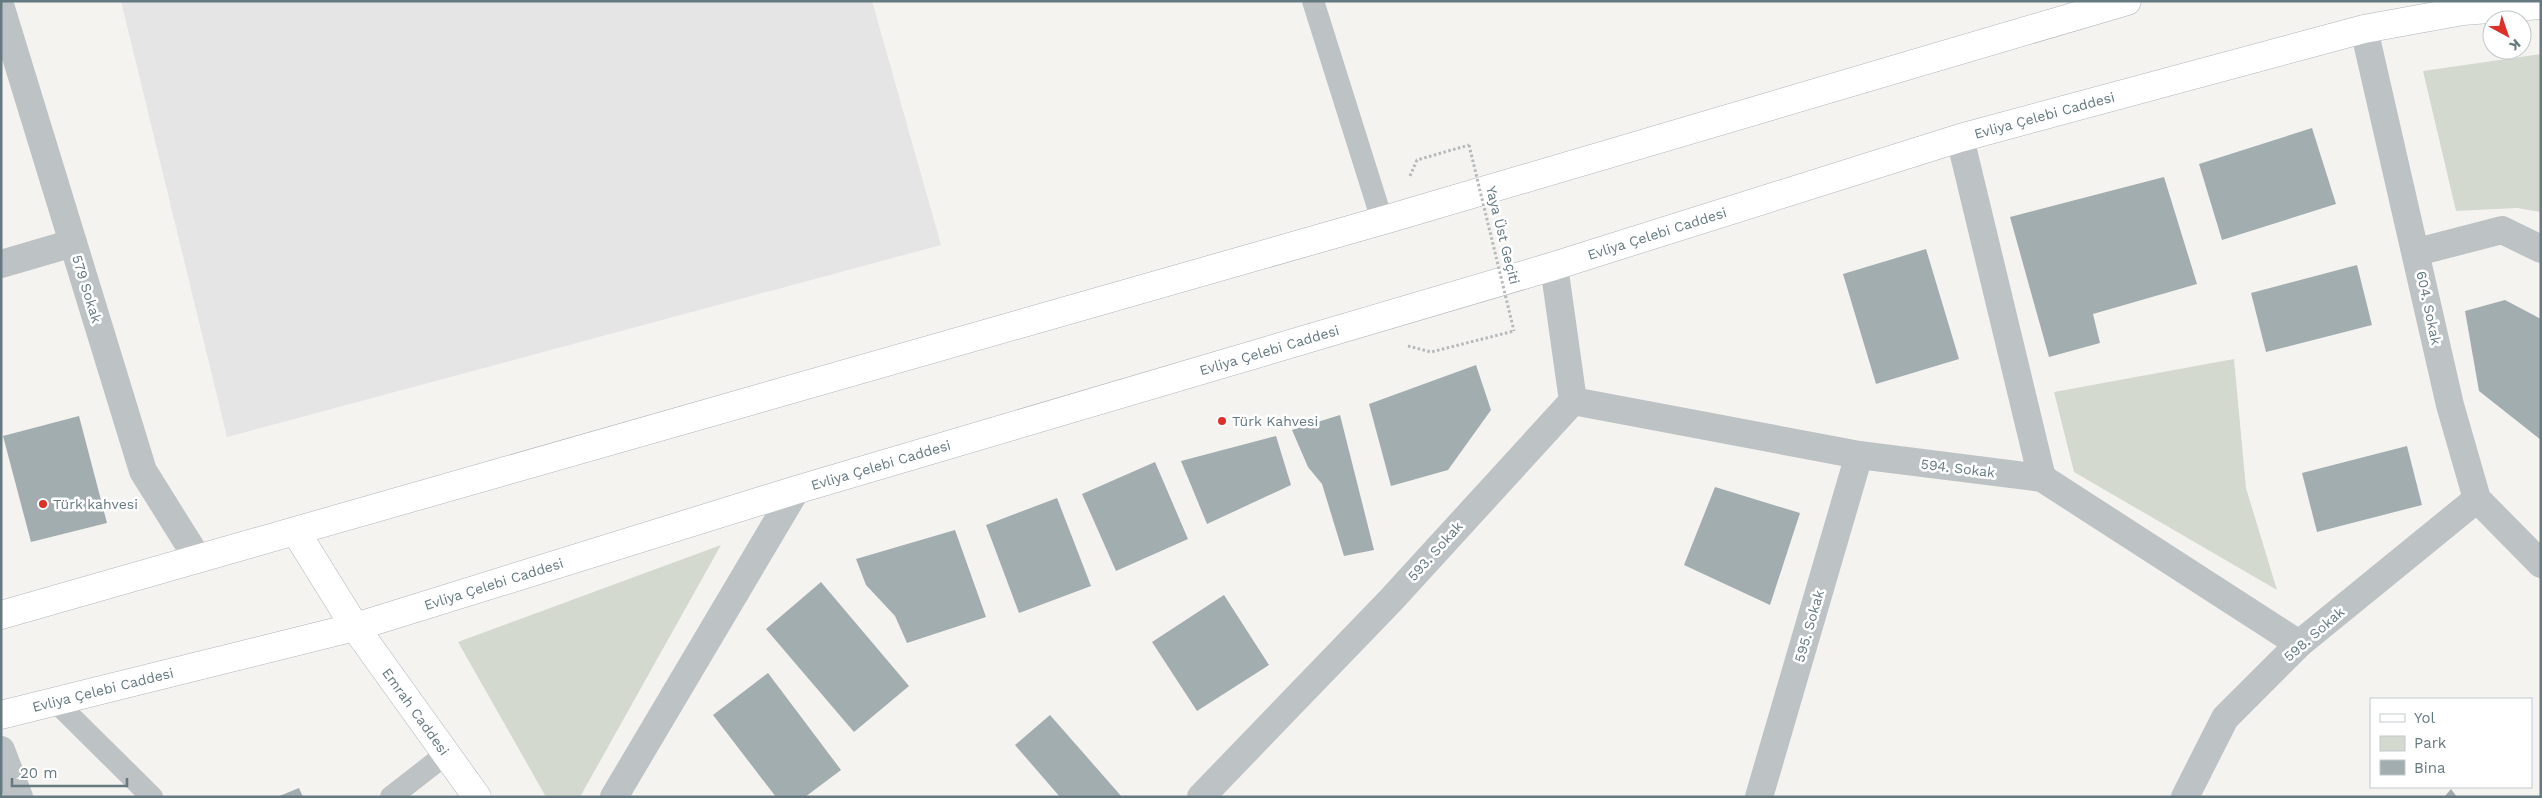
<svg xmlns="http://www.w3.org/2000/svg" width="2542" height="798" viewBox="0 0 2542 798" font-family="'Work Sans',sans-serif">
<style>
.built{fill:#e4e5e4}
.green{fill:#d4d9cf}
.building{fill:#a2adb0}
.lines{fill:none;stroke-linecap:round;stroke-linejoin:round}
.secondary-casing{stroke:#afb6b9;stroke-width:29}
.primary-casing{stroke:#aeb4b7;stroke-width:29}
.path{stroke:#b5b9ba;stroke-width:3;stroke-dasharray:2.5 2.5;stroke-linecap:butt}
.lane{stroke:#bdc2c4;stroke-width:22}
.street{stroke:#bdc2c4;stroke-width:28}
.secondary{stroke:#fff;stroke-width:28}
.primary{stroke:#fff;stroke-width:28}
.path-bridge{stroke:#b5b9ba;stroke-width:3;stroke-dasharray:2.5 2.5;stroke-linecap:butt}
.poi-dot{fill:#dc3028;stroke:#fff;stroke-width:2}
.labels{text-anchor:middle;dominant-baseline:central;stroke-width:5;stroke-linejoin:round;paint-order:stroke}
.street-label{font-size:14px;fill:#647980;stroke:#fff}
.poi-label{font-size:14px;fill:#647980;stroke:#fff;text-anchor:start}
</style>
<rect width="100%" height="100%" fill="#f4f3f0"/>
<polygon class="built" points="121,1 872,1 941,245 227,437"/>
<g class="green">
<polygon points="2541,54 2541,212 2517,208 2456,211 2423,71"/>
<polygon points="2234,359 2246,488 2277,590 2074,472 2054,392"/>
<polygon points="721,545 580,797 546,797 458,642"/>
</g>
<g class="building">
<polygon points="2312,128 2336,204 2222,240 2199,164"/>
<polygon points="2164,177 2197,284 2093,314 2100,343 2049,357 2010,217"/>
<polygon points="1926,249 1959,359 1876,384 1843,274"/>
<polygon points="2357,265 2372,325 2266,352 2251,293"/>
<polygon points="2505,300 2541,319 2541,440 2479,391 2465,311"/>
<polygon points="1476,365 1491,410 1448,470 1391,486 1369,404"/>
<polygon points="1340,415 1374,550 1344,556 1322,484 1308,467 1292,430"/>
<polygon points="79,416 107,523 31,542 3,436"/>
<polygon points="1276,436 1291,485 1207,524 1181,461"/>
<polygon points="2407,446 2422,505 2317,532 2302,473"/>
<polygon points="1155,462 1188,539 1116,571 1082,494"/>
<polygon points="1715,487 1800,513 1770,605 1684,565"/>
<polygon points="1057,498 1091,586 1019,613 986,525"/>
<polygon points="955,530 986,617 907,643 895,616 866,585 856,559"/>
<polygon points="821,582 909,686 854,732 766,629"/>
<polygon points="1224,595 1269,665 1197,711 1152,642"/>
<polygon points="768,673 841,770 805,797 776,797 713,715"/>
<polygon points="1050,715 1122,797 1060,797 1015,745"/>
<polygon points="299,788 303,797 277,797"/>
<polygon points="2451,789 2457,797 2444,797"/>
</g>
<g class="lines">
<g class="secondary-casing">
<g id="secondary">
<path id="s1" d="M296,532l59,95 122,170"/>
</g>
</g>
<g class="primary-casing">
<g id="primary">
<polyline points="1,615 1391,218 2127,1"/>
<path id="s2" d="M1,715l354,-88 441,-137 758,-224 406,-128 404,-109 99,-18 78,-6"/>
</g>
</g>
<g class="path">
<polyline points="1410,176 1417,160 1469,145"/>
<polyline points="1408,346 1431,352 1514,331"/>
</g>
<g class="lane">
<polyline points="1313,1 1382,220"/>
<polyline points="55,701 152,797"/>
<polyline points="391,797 446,754"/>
</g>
<g class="street">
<polyline points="1,8 143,471 198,559"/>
<polyline points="2364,29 2450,405 2477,499 2541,564"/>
<polyline points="1960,138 2042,478"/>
<polyline points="2417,252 2502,230 2541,249"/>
<polyline points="1,264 73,243"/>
<polyline points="1573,401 1859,455 2042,478 2299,644"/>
<polyline points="1,750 19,797"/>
<polyline points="614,797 796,490"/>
<polyline points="1201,797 1391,600 1573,401 1554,266"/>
<polyline points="1759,797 1859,455"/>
<polyline points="2185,797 2225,718 2299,644 2477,499"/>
</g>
<use href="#secondary" class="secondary"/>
<use href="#primary" class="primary"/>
<polyline class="path-bridge" points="1469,145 1514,331"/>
</g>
<g class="poi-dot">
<circle cx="1222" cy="421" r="5"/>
<circle cx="43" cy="504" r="5"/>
</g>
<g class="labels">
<g class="street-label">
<text stroke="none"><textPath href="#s2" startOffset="2130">Evliya Çelebi Caddesi</textPath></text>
<text stroke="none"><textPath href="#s2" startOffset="1725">Evliya Çelebi Caddesi</textPath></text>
<text transform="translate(1503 235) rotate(76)">Yaya Üst Geçiti</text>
<text transform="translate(87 289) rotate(73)">579 Sokak</text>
<text transform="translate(2429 308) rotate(78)">604. Sokak</text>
<text stroke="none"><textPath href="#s2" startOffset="1320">Evliya Çelebi Caddesi</textPath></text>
<text stroke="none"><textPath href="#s2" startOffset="915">Evliya Çelebi Caddesi</textPath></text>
<text transform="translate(1958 468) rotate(7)">594. Sokak</text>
<text transform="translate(1435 551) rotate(-48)">593. Sokak</text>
<text stroke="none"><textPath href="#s2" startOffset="510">Evliya Çelebi Caddesi</textPath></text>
<text transform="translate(1809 626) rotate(-74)">595. Sokak</text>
<text transform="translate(2314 634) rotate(-41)">598. Sokak</text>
<text stroke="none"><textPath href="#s2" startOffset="105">Evliya Çelebi Caddesi</textPath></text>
<text stroke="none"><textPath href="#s1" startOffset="216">Emrah Caddesi</textPath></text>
</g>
<g class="poi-label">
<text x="1232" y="421">Türk Kahvesi</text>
<text x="53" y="504">Türk kahvesi</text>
</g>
</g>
<rect width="2542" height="798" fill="none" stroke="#647980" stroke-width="5"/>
<rect x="2370" y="698" width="162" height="90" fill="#ffffff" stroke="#c1c9cc"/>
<rect x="2380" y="714" width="25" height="8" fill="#ffffff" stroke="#c1c9cc"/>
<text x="2414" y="723" font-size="15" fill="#647980">Yol</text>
<rect x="2380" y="736" width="25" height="15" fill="#d4d9cf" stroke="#c1c9cc"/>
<text x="2414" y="748" font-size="15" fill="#647980">Park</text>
<rect x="2380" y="760" width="25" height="15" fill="#a2adb0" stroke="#c1c9cc"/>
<text x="2414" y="773" font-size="15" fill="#647980">Bina</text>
<g transform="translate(2507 35) rotate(140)"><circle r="24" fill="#ffffff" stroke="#c1c9cc"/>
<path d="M0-4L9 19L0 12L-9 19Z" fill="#dc3028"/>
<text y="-8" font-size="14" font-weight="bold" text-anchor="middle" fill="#647980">K</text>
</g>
<path d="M12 778v8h115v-8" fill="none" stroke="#647980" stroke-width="2.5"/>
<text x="20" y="778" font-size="15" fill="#647980" stroke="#ffffff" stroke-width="4" paint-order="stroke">20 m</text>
</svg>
